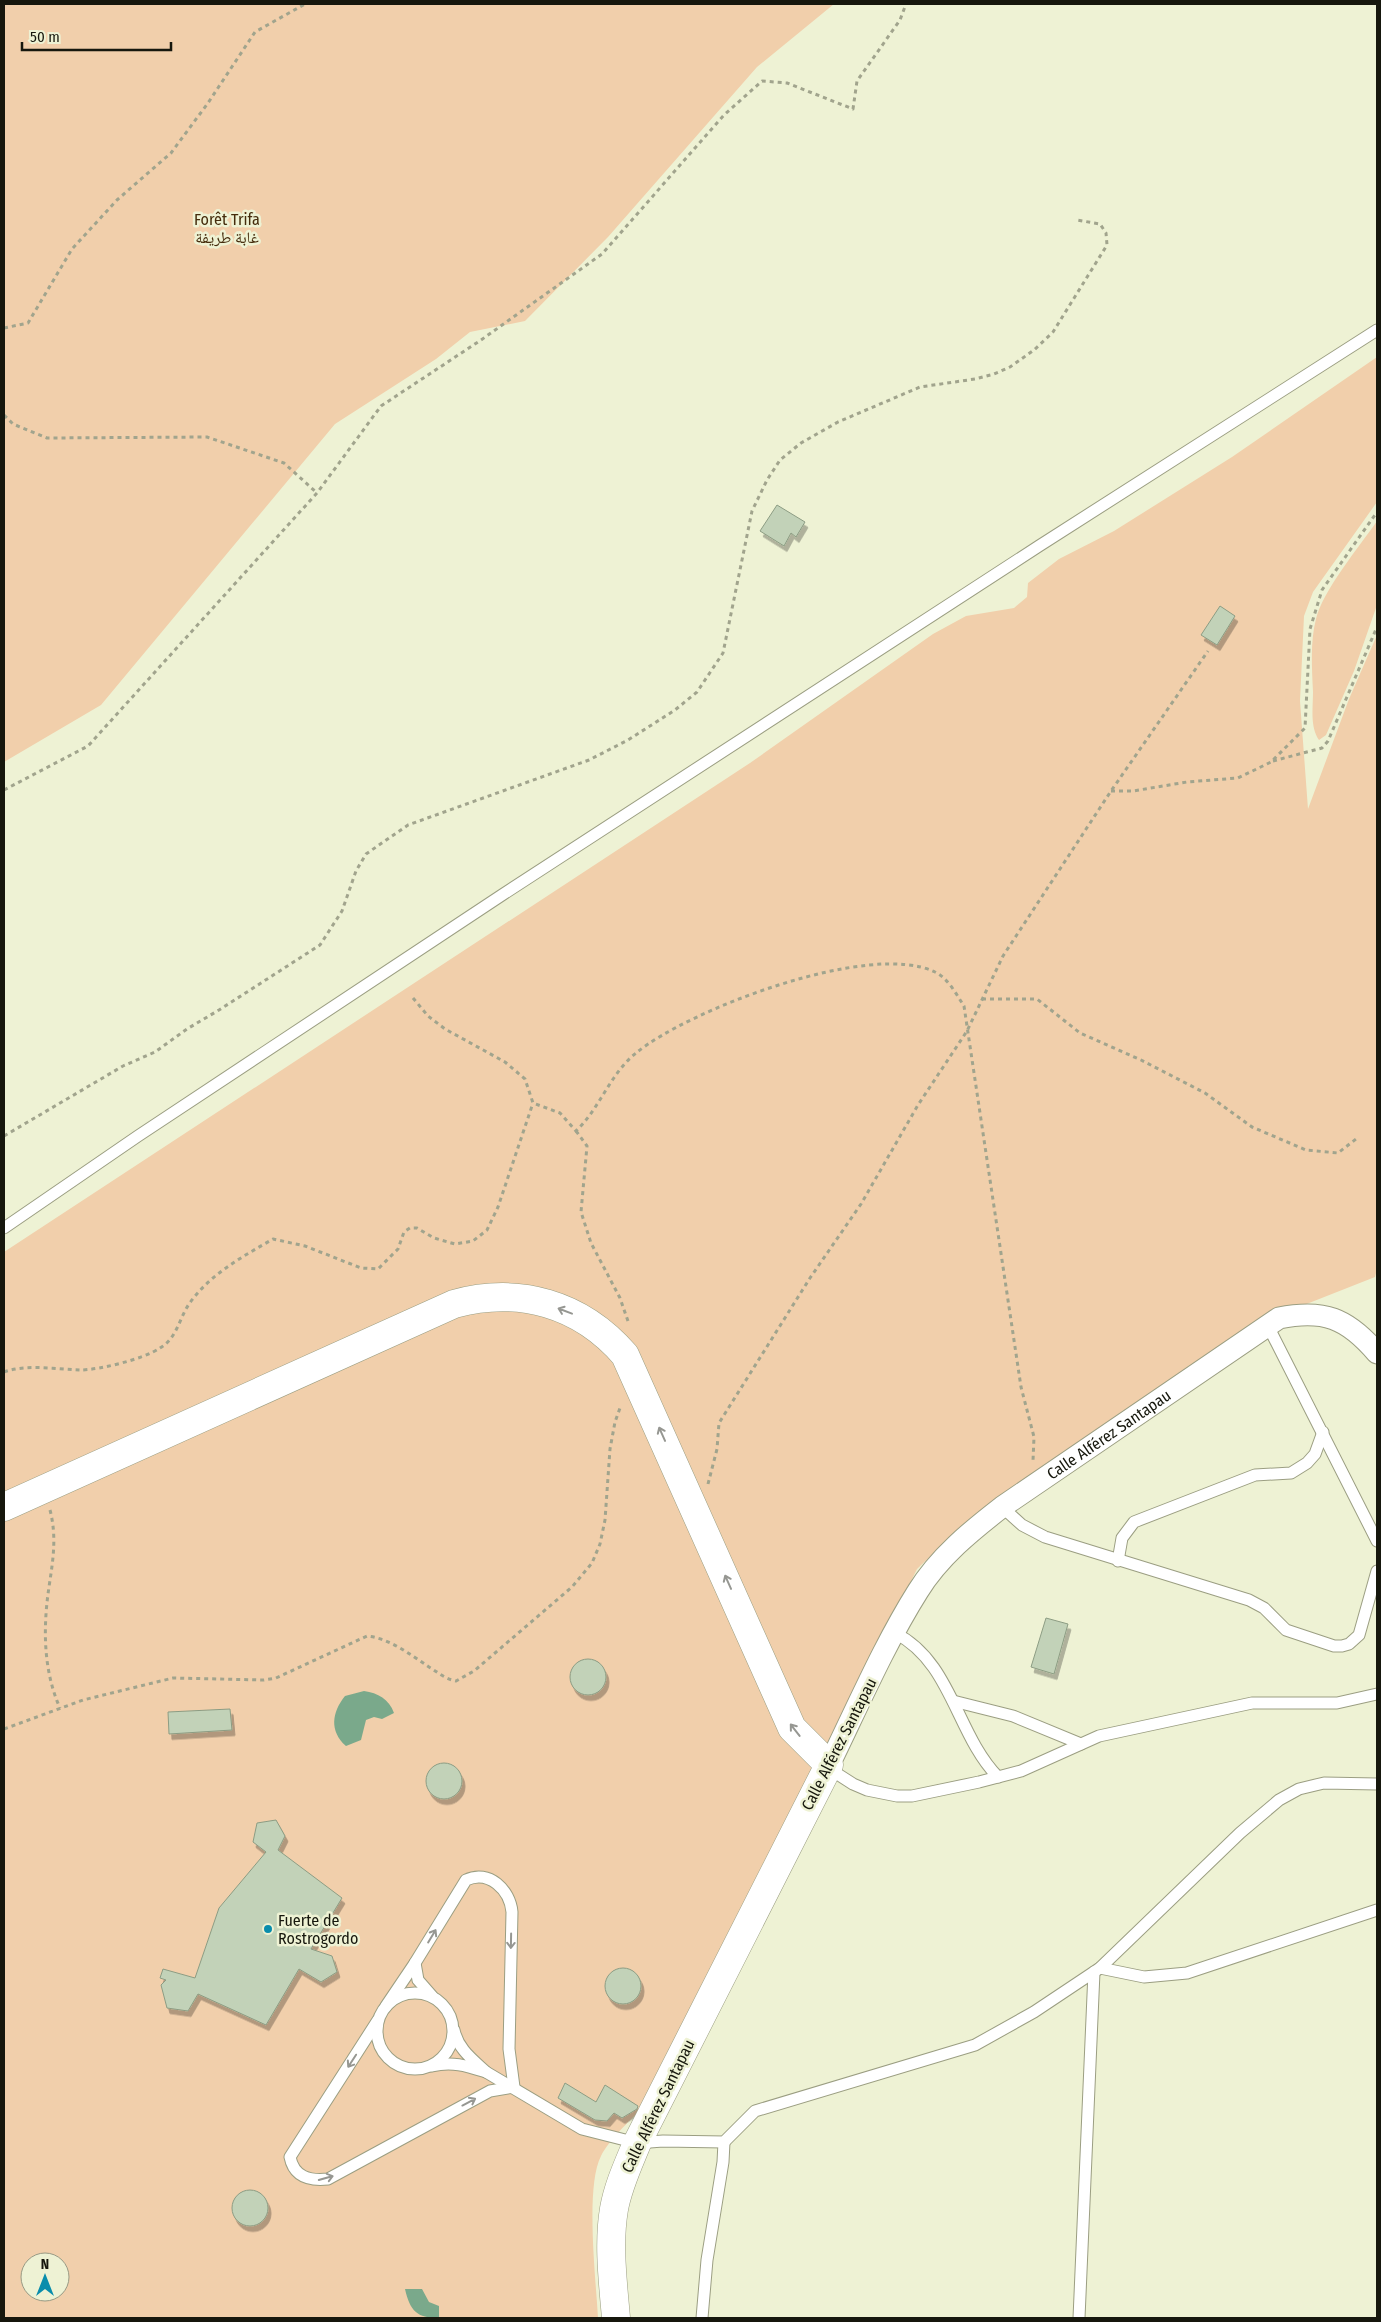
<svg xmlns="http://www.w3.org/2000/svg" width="1381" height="2322" viewBox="0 0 1381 2322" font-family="'Fira Sans Condensed','Noto Naskh Arabic',sans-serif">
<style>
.green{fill:#f1cfab;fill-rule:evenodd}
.water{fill:#7aa98b}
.building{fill:#c2d2b8;stroke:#8c9c83;filter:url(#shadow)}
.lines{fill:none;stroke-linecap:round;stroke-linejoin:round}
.lane-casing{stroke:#9b9e82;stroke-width:13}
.street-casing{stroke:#9b9e82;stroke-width:23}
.secondary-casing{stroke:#9b9e82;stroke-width:29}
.path{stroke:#a1a48d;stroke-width:3;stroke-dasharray:4 4;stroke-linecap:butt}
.lane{stroke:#fff;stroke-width:11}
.street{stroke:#fff;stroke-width:21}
.secondary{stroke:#fff;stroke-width:28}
.oneway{stroke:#969792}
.poi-dot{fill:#098dac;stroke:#eef2d4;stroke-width:2}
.labels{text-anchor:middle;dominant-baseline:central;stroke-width:5;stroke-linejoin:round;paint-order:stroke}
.park-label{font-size:16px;fill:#452c0c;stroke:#eef2d4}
.street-label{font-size:16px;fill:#16170d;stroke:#eef2d4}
.poi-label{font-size:16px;fill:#16170d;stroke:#eef2d4;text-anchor:start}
</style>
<defs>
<filter id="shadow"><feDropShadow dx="3" dy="5.5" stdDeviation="0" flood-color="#0004"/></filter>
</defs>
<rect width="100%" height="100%" fill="#eef2d4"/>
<g class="green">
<polygon points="4,4 834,4 757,67 608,237 525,321 470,332 436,359 335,424 101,705 4,762"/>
<path d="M1377,357v145l-64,90 -9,24 -4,85 8,108 41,-110 28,-64v634l-2,8 -71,28 -285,180 -55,39 -47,45 -75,153 -196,382c-13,14 -36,34 -45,52 -16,31 -5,124 -3,162h-594v-1066l746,-489 183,-129 33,-18 48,-8 13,-11 1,-14 31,-24 55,-28 118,-74zM30,2262h30v30h-30z"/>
<path d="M1377,521v84l-23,66 -28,64 -7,5c-9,-13 -6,-32 -6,-48 -1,-24 -3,-50 3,-73 7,-29 44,-73 61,-98z"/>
</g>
<g class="water">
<path d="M364,1691c14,2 25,8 30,22l-12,6 -8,-2 -8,3 -5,20 -15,6c-17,-15 -14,-34 -1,-50z"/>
<path d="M405,2289h17l7,13 10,4v12c-22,0 -29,-7 -34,-29z"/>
</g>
<g class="building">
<polygon points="777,505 805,522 796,537 791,533 784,546 760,531"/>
<polygon points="1220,606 1235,616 1217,645 1201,635"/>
<polygon points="1046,1618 1068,1624 1054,1674 1031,1667"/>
<circle cx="588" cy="1677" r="18"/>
<polygon points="230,1709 232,1730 169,1734 168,1712"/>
<circle cx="444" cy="1781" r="18"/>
<polygon points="276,1820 285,1836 278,1850 342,1898 311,1949 332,1956 337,1972 321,1982 299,1969 266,2025 198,1994 188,2011 167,2008 161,1985 166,1980 160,1978 163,1969 195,1978 219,1908 266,1852 253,1842 257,1823"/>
<circle cx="623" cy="1986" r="18"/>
<polygon points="565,2083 596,2102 605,2085 638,2106 637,2109 622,2118 614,2113 607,2121 595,2120 558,2098"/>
<circle cx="250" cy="2208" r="18"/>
</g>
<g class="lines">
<g class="lane-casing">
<g id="lane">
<polyline points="4,1228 138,1136 502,895 1039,546 1377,330"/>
<polyline points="1268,1326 1377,1541"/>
<polyline points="1002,1507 1022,1525 1045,1537 1249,1600 1264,1608 1286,1630 1334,1646 1342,1646 1349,1644 1359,1635 1377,1571"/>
<polyline points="1118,1561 1122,1538 1134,1522 1255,1475 1291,1473 1307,1463 1315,1454 1323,1432"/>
<path d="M895,1633c57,29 61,101 103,144"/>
<polyline points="953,1701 1013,1716 1081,1744"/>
<polyline points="828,1768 853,1784 867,1790 897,1796 912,1796 979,1782 1021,1771 1099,1736 1252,1703 1337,1703 1377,1694"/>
<polyline points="415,1963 418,1980 432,1996"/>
<polyline points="1100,1968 1144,1977 1187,1973 1377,1910"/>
<circle cx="415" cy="2031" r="38"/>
<path d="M378,2020l-88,137c4,20 19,24 38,22l162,-88 24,-4 -5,-38 3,-137c-2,-22 -23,-43 -46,-32l-51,83 -29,43"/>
<path d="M432,2066c20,-5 35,0 54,6 -14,-13 -28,-23 -32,-42"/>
<polyline points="486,2072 582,2129 637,2143 663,2141 724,2142 755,2111 975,2045 1034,2012 1100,1968 1240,1833 1279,1800 1299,1789 1324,1783 1377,1784"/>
<polyline points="702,2318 707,2260 723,2162 724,2142"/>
<polyline points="1079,2318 1094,1972"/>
</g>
</g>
<g class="street-casing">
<g id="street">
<path id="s1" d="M829,1765c28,-57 55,-120 89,-174 21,-34 53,-60 84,-84l277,-189c45,-9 68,0 98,35"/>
</g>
</g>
<g class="secondary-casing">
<path id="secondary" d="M4,1507l450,-203c65,-18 127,0 171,51l167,373 37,37 -192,378c-9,22 -19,43 -23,66 -6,35 -1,74 2,109"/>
</g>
<g class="path">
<polyline points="4,328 28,323 72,249 117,200 171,153 208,103 255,32 305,4"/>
<polyline points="4,415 13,424 47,438 207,437 284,463 317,493"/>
<polyline points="1273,761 1322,748 1328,741 1377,627"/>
<polyline points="4,790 88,746 317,493 381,406 481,340 602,254 724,115 762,81 787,83 853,109 857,81 900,20 906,4"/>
<polyline points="1111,791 1133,791 1187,782 1238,778 1271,762 1305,728 1310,629 1322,590 1377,512"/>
<path d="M413,998l15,18 17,13 60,33 20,17 8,24 27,10 16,18c24,-23 34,-57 60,-78 52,-43 234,-113 299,-81 13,6 21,22 29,34l57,381 13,50 -1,24"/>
<polyline points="982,999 1037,999 1080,1033 1141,1060 1205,1093 1252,1127 1306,1150 1338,1153 1356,1139"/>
<polyline points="576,1131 587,1146 581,1212 591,1243 620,1298 629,1324"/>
<polyline points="4,1136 123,1066 155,1052 187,1029 219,1010 320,945 342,911 356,871 366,854 408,825 589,760 628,740 675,710 697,692 723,653 752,511 767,480 780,460 801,443 838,422 920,387 975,379 994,374 1010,367 1034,350 1053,332 1107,245 1106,233 1100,224 1077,220"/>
<path d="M4,1372c23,-8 51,-3 76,-2 19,0 64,-11 80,-22 17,-10 19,-29 29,-44 21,-30 53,-47 84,-65l32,7 56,22 17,1 20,-20 6,-17 6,-4h7l17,10 21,6 18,-3 14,-11 11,-23 35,-104"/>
<polyline points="708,1484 717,1449 719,1423 810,1278 861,1204 918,1105 967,1031 1003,956 1111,791 1208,651"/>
<path d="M50,1510c7,27 3,50 -1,77 -6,40 -6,83 11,121"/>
<path d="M4,1729l79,-29 90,-22 91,2 12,-2 91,-42c22,2 44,19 62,31 10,6 16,12 27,14l18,-10 98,-84 20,-24 8,-19 5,-24 5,-71 5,-27 6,-17"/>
</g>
<use href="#lane" class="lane"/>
<use href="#street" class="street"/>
<use href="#secondary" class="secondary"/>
</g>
<defs><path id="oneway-shaft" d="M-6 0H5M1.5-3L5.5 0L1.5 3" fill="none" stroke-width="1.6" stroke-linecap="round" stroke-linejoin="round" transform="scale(1.25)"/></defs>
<g class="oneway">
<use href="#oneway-shaft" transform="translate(565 1311) rotate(-159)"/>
<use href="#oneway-shaft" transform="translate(662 1434) rotate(-114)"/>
<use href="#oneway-shaft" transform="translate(728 1582) rotate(-114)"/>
<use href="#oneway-shaft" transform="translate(795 1730) rotate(-128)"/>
<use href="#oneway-shaft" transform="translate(432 1936) rotate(-59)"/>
<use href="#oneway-shaft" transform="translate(511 1941) rotate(91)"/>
<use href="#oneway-shaft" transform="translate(352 2061) rotate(123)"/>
<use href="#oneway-shaft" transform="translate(469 2102) rotate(-28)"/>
<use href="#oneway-shaft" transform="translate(326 2178) rotate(-16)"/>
</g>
<circle class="poi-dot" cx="268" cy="1929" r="5"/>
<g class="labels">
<g class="park-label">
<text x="227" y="219">Forêt Trifa<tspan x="227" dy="18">غابة طريفة</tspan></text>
</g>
<g class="street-label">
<text stroke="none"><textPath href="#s1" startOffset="444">Calle Alférez Santapau</textPath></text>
<text transform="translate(839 1744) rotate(-63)">Calle Alférez Santapau</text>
<text transform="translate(658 2106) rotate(-64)">Calle Alférez Santapau</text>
</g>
<g class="poi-label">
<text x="278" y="1920">Fuerte de<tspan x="278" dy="18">Rostrogordo</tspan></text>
</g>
</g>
<rect width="1381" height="2322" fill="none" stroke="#16170d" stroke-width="10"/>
<g transform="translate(45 2277)"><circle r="24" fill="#eef2d4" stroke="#989a84"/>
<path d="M0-4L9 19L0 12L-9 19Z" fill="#098dac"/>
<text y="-8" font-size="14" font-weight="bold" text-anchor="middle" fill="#16170d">N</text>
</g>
<path d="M22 42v8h149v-8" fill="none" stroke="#16170d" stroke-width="2.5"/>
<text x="30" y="42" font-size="15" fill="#16170d" stroke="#eef2d4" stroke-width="4" paint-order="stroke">50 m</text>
</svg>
